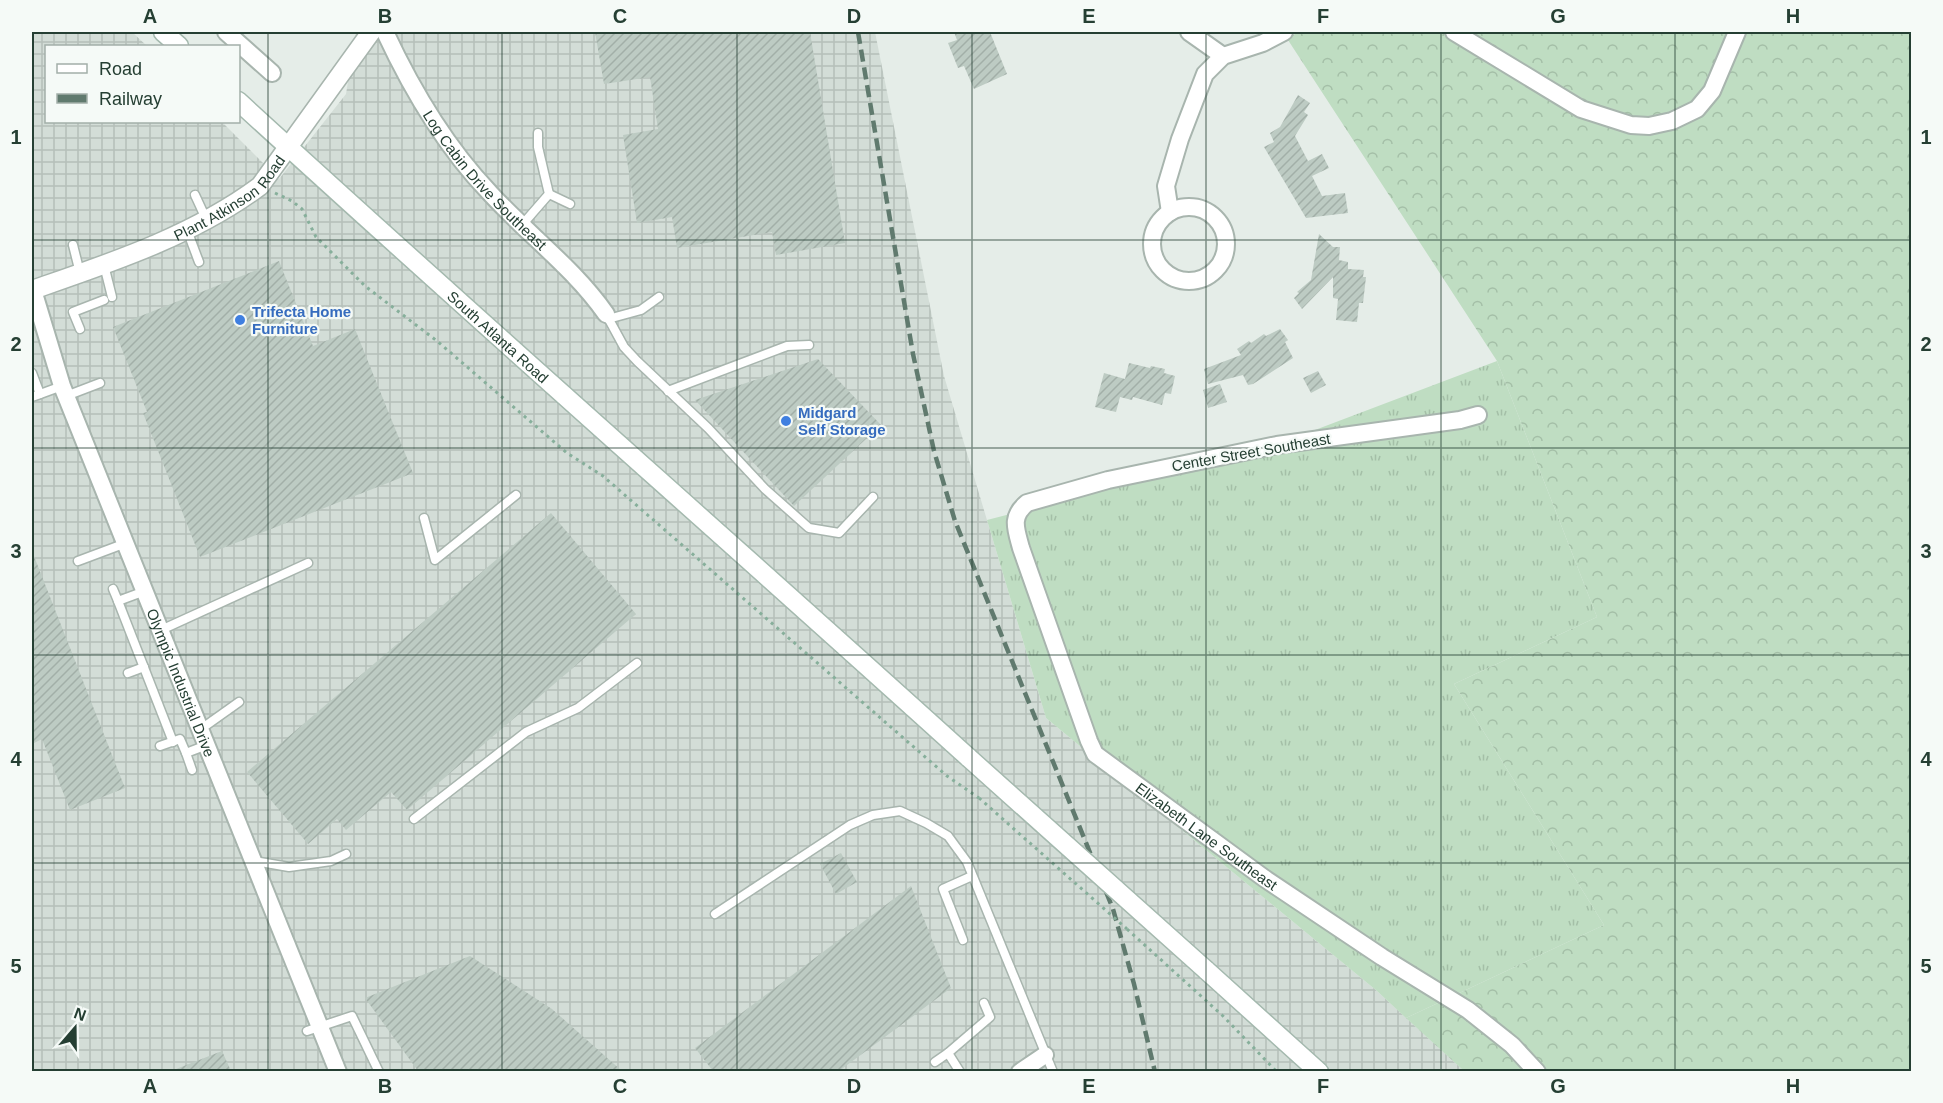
<svg xmlns="http://www.w3.org/2000/svg" width="1943" height="1103" viewBox="0 0 1943 1103" font-family="Arial,sans-serif">
<style>
.industrial{fill:url(#industrial-grid)}
.grass{fill:url(#grass-tufts)}
.forest{fill:url(#forest-crowns)}
.building{fill:url(#building-hatch)}
.lines{fill:none;stroke-linecap:round;stroke-linejoin:round}
.service-casing{stroke:#a8b5ae;stroke-width:11}
.minor-casing{stroke:#a8b5ae;stroke-width:20}
.tertiary-casing{stroke:#a8b5ae;stroke-width:21}
.secondary-casing{stroke:#a4b9ae;stroke-width:21}
.path{stroke:#87af9b;stroke-width:3;stroke-dasharray:3 4.5;stroke-linecap:butt}
.service{stroke:#fff;stroke-width:8}
.minor{stroke:#fff;stroke-width:16}
.tertiary{stroke:#fff;stroke-width:18}
.secondary{stroke:#fff;stroke-width:18}
.rail{stroke:#607a6e;stroke-width:4.5;stroke-dasharray:12 6;stroke-linecap:butt}
.secondary-bridge-casing{stroke:#a4b9ae;stroke-width:21;stroke-linecap:butt}
.path-bridge{stroke:#87af9b;stroke-width:3;stroke-dasharray:3 4.5;stroke-linecap:butt}
.secondary-bridge{stroke:#fff;stroke-width:18}
.grid{fill:none;stroke:#253f33;stroke-width:1.5;stroke-opacity:0.55}
.shop-dot{fill:#3f7fe0;stroke:#f5faf7;stroke-width:2}
.labels{text-anchor:middle;dominant-baseline:central;stroke-width:4.5;stroke-linejoin:round;paint-order:stroke}
.street-label{font-size:15px;fill:#253f33;stroke:#f5faf7}
.shop-label{font-size:15px;font-weight:bold;fill:#366cbe;stroke:#f5faf7;text-anchor:start}
.neatline{fill:none;stroke:#253f33;stroke-width:2}
.grid-label{font-size:20px;text-anchor:middle;font-weight:bold;fill:#253f33}
</style>
<defs>
<pattern id="industrial-grid" width="8" height="8" patternUnits="userSpaceOnUse" patternTransform="scale(1.5)"><rect width="8" height="8" fill="#d3ddd7"/><path d="M0 4h8M4 0v8" fill="none" stroke="#b5bfb9"/></pattern>
<pattern id="grass-tufts" width="24" height="20" patternUnits="userSpaceOnUse" patternTransform="scale(1.5)"><rect width="24" height="20" fill="#bfddc2"/><path d="M3 7l-1-3M5 7V3M7 7l1-3M15 17l-1-3M17 17v-4M19 17l1-3" fill="none" stroke="#a4bfa7"/></pattern>
<pattern id="forest-crowns" width="20" height="18" patternUnits="userSpaceOnUse" patternTransform="scale(1.5)"><rect width="20" height="18" fill="#bfddc2"/><path d="M2 6a3 3 0 1 1 6 0M12 15a3 3 0 1 1 6 0" fill="none" stroke="#a4bfa7"/></pattern>
<pattern id="building-hatch" width="6" height="6" patternUnits="userSpaceOnUse" patternTransform="scale(1.5)"><rect width="6" height="6" fill="#bdcbc3"/><path d="M-1 1l2-2M0 6l6-6M5 7l2-2" fill="none" stroke="#a2afa8"/></pattern>
</defs>
<rect width="100%" height="100%" fill="#e5ede8"/>
<polygon class="industrial" points="32,32 132,32 147,46 46,46 46,122 222,122 279,179 346,94 356,32 875,32 944,376 1046,718 1377,991 1464,1071 32,1071"/>
<polygon class="grass" points="1497,361 1597,617 1454,684 1604,925 1406,1018 1377,991 1046,718 987,520 1278,444"/>
<polygon class="forest" points="1297,32 1911,32 1911,1071 1464,1071 1406,1018 1604,925 1454,684 1597,617 1497,361 1288,40"/>
<g class="building">
<polygon points="595,32 810,32 845,243 776,255 772,232 677,248 672,217 637,223 623,135 658,129 650,77 604,84"/>
<polygon points="954,32 990,32 1007,74 974,89 964,66 958,68 948,43 957,40"/>
<polygon points="1298,95 1310,103 1304,112 1308,115 1295,136 1308,161 1322,154 1329,168 1312,176 1322,196 1345,193 1348,213 1306,218 1264,147 1274,142 1270,133 1280,127"/>
<polygon points="1319,234 1333,247 1340,247 1339,260 1348,262 1348,269 1364,270 1363,277 1366,277 1363,303 1359,303 1357,322 1336,320 1338,299 1333,298 1333,277 1302,309 1294,298 1299,293 1297,292 1311,280"/>
<polygon points="279,261 313,346 355,329 413,473 200,557 143,413 147,412 113,327"/>
<polygon points="1280,329 1288,340 1285,342 1293,358 1253,384 1248,385 1243,375 1208,384 1204,369 1241,355 1237,349 1249,341 1251,343 1264,334 1266,336"/>
<polygon points="818,359 881,425 794,506 695,400"/>
<polygon points="1129,363 1150,368 1151,366 1165,369 1164,373 1175,376 1171,394 1165,393 1162,405 1133,397 1132,400 1120,397 1116,412 1095,407 1104,373 1125,379"/>
<polygon points="1318,371 1326,385 1311,393 1303,378"/>
<polygon points="1220,384 1227,402 1208,408 1203,390"/>
<polygon points="551,513 636,614 407,810 391,792 346,830 337,819 308,844 247,772"/>
<polygon points="32,551 125,788 70,810 42,739 32,744"/>
<polygon points="841,853 857,882 836,894 820,864"/>
<polygon points="911,886 951,988 839,1071 713,1071 695,1048"/>
<polygon points="470,956 552,1009 622,1071 418,1071 365,998"/>
<polygon points="222,1051 231,1071 171,1071"/>
</g>
<g class="lines">
<g class="service-casing">
<g id="service">
<polyline points="549,194 570,204"/>
<polyline points="195,195 207,221"/>
<polyline points="522,225 549,194 538,147 538,133"/>
<polyline points="187,230 199,262"/>
<polyline points="73,245 80,273"/>
<polyline points="104,265 112,297"/>
<polyline points="606,314 624,347 637,361 708,428 765,489 809,528 839,533 873,497"/>
<polyline points="608,319 641,310 659,297"/>
<polyline points="80,329 73,312 104,300"/>
<polyline points="32,373 40,394"/>
<polyline points="668,391 787,346 809,345"/>
<polyline points="66,396 100,383"/>
<polyline points="32,397 62,386"/>
<polyline points="424,518 435,560 516,495"/>
<polyline points="78,561 126,543"/>
<polyline points="113,589 118,601 145,591"/>
<polyline points="118,601 173,742"/>
<polyline points="161,630 308,563"/>
<polyline points="128,673 144,667"/>
<polyline points="201,729 239,702"/>
<polyline points="160,746 180,739 186,753"/>
<polyline points="192,770 186,753 207,745"/>
<polyline points="414,819 526,732 578,708 637,663"/>
<polyline points="254,861 289,867 331,861 346,854"/>
<polyline points="715,914 850,825 873,815 900,811 926,823 948,836 967,862 1053,1072"/>
<polyline points="963,940 943,889 972,876"/>
<polyline points="307,1031 352,1016 379,1072"/>
<polyline points="948,1053 990,1017 984,1003"/>
<polyline points="935,1062 948,1053 960,1072"/>
</g>
</g>
<g class="minor-casing">
<g id="minor">
<polyline points="226,32 272,73"/>
<path id="s1" d="M385,32c27,58 59,113 104,160 38,42 84,75 117,122"/>
<polyline points="1189,32 1223,56"/>
<polyline points="1454,32 1581,109 1631,125 1649,126 1672,121 1697,109 1712,91 1737,32"/>
<circle cx="1189" cy="244" r="37"/>
<polyline points="1170,212 1166,186 1180,139 1205,74 1223,56 1263,43 1284,32"/>
<path id="s2" d="M33,290l29,96 276,686"/>
<path id="s3" d="M1478,415l-18,5 -183,25 -169,35 -81,23c-17,14 -11,26 -6,45l68,193 6,13 169,124 118,79 86,53 44,35 25,27"/>
<polyline points="1020,1072 1045,1055"/>
</g>
</g>
<g class="tertiary-casing">
<g id="tertiary">
<path id="s4" d="M32,290c78,-27 161,-54 228,-104l111,-154"/>
</g>
</g>
<g class="secondary-casing">
<g id="secondary">
<polyline points="163,32 179,46"/>
<path id="s5" d="M238,101c242,222 488,437 731,657"/>
<polyline points="1206,970 1319,1072"/>
</g>
</g>
<g class="path">
<polyline points="275,193 292,201 302,209 316,237 365,286 437,341 567,453 603,476 947,776 979,798"/>
<polyline points="1127,929 1223,1016 1277,1072"/>
</g>
<use href="#service" class="service"/>
<use href="#minor" class="minor"/>
<use href="#tertiary" class="tertiary"/>
<use href="#secondary" class="secondary"/>
<polyline class="rail" points="858,32 913,354 934,451 955,521 1113,909 1134,984 1155,1072"/>
<g class="secondary-bridge-casing">
<polyline id="secondary-bridge" points="969,758 1206,970"/>
</g>
<polyline class="path-bridge" points="979,798 1127,929"/>
<use href="#secondary-bridge" class="secondary-bridge"/>
</g>
<path class="grid" d="M268,32v1040M502,32v1040M737,32v1040M972,32v1040M1206,32v1040M1441,32v1040M1675,32v1040M32,240h1880M32,448h1880M32,655h1880M32,863h1880"/>
<g class="shop-dot">
<circle cx="240" cy="320" r="6"/>
<circle cx="786" cy="421" r="6"/>
</g>
<g class="labels">
<g class="street-label">
<text stroke="none"><textPath href="#s1" startOffset="180">Log Cabin Drive Southeast</textPath></text>
<text stroke="none"><textPath href="#s4" startOffset="220">Plant Atkinson Road</textPath></text>
<text stroke="none"><textPath href="#s5" startOffset="351">South Atlanta Road</textPath></text>
<text transform="translate(1251 452) rotate(-10)">Center Street Southeast</text>
<text stroke="none"><textPath href="#s2" startOffset="420">Olympic Industrial Drive</textPath></text>
<text stroke="none"><textPath href="#s3" startOffset="867">Elizabeth Lane Southeast</textPath></text>
</g>
<g class="shop-label">
<text x="252" y="311">Trifecta Home<tspan x="252" dy="17">Furniture</tspan></text>
<text x="798" y="412">Midgard<tspan x="798" dy="17">Self Storage</tspan></text>
</g>
</g>
<rect width="1943" height="1103" fill="none" stroke="#f5faf7" stroke-width="66"/>
<rect x="45" y="45" width="195" height="78" fill="#f5faf7" stroke="#a2afa9" stroke-width="1.5"/>
<rect x="57" y="64" width="30" height="9" fill="#ffffff" stroke="#a2afa9" stroke-width="1.5"/>
<text x="99" y="75" font-size="18" fill="#253f33">Road</text>
<rect x="57" y="94" width="30" height="9" fill="#607a6e" stroke="#a2afa9" stroke-width="1.5"/>
<text x="99" y="105" font-size="18" fill="#253f33">Railway</text>
<g transform="translate(75 1028) rotate(20)" stroke="#f5faf7" stroke-width="4.5" paint-order="stroke">
<path d="M0-4.5L10 22L0 15L-10 22Z" fill="#253f33"/>
<text y="-9" font-size="16" font-weight="bold" text-anchor="middle" fill="#253f33">N</text>
</g>
<rect x="33" y="33" width="1877" height="1037" class="neatline"/>
<g class="grid-label">
<text x="150" y="23">A</text>
<text x="385" y="23">B</text>
<text x="620" y="23">C</text>
<text x="854" y="23">D</text>
<text x="1089" y="23">E</text>
<text x="1323" y="23">F</text>
<text x="1558" y="23">G</text>
<text x="1793" y="23">H</text>
<text x="16" y="144">1</text>
<text x="1926" y="144">1</text>
<text x="16" y="351">2</text>
<text x="1926" y="351">2</text>
<text x="16" y="558">3</text>
<text x="1926" y="558">3</text>
<text x="16" y="766">4</text>
<text x="1926" y="766">4</text>
<text x="16" y="973">5</text>
<text x="1926" y="973">5</text>
<text x="150" y="1093">A</text>
<text x="385" y="1093">B</text>
<text x="620" y="1093">C</text>
<text x="854" y="1093">D</text>
<text x="1089" y="1093">E</text>
<text x="1323" y="1093">F</text>
<text x="1558" y="1093">G</text>
<text x="1793" y="1093">H</text>
</g>
</svg>
